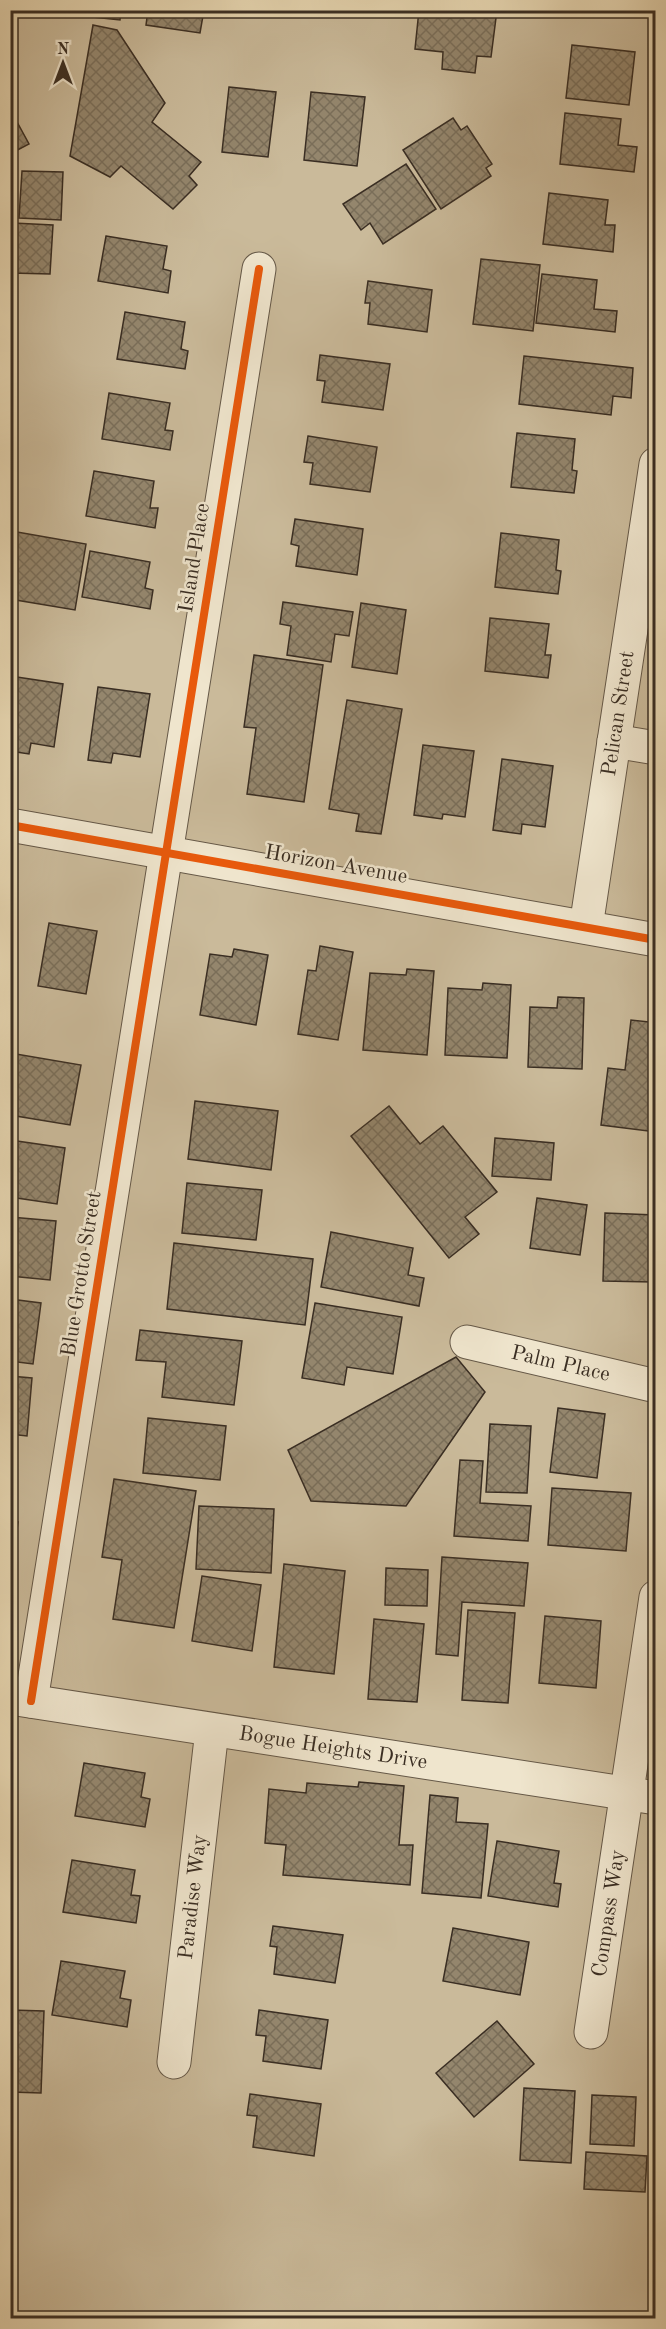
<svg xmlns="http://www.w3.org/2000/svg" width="666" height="2329" viewBox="0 0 666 2329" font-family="'Old Standard TT',serif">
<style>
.grass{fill:#caba9a;stroke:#82745e;stroke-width:1.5}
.building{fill:url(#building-cross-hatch);stroke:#3a2e23;stroke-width:1.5}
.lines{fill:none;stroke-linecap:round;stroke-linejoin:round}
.minor-casing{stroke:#655847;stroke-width:35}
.minor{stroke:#efe5cd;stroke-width:33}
.cycleway-casing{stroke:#efe5cd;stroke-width:11}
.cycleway{stroke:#e8590c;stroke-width:8}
.labels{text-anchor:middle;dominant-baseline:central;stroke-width:5;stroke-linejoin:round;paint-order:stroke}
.street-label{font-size:21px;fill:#3a2e23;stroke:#efe5cd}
</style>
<defs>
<pattern id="building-cross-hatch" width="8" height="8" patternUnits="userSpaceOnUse" patternTransform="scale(1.5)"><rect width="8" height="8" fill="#94866d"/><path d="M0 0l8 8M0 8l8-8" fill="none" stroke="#7a6e59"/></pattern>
</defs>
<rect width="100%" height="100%" fill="#e7d7b2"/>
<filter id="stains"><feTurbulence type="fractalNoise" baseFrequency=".00333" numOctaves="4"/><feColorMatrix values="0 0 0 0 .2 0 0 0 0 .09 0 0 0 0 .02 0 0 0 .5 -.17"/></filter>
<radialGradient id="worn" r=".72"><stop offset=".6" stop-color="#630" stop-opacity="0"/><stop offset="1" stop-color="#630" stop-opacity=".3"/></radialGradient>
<rect class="grass" x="11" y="11" width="644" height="2307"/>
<g class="building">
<polygon points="66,10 121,10 120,20 65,14"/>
<polygon points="148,10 204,10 200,33 146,25"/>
<polygon points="419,10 497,10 491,57 477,56 475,73 442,69 443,52 415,49"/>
<polygon points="93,25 117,30 165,103 152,122 201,162 189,176 197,185 173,209 121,166 110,177 70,156"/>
<polygon points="572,45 635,52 629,105 566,98"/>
<polygon points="229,87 276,92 268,157 222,152"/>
<polygon points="311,92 365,97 357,166 304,160"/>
<polygon points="10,109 29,144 10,154"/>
<polygon points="565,113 621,119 618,145 637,147 634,172 560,164"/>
<polygon points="453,118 461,130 467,126 492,164 486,168 491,176 441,209 403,150"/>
<polygon points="406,164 436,209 383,244 370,223 361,230 343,204"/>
<polygon points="22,171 63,172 61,220 19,218"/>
<polygon points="549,193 608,200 605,225 615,225 613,252 543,244"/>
<polygon points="13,223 53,225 50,274 11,273"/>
<polygon points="106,236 167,246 163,269 171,271 168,293 98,281"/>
<polygon points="481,259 540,265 533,331 473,324"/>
<polygon points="542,274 597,280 594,309 617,311 615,332 536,323"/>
<polygon points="368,281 432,290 427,332 368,324 370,303 365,303"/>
<polygon points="125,312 185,322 181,349 188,351 185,369 117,359"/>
<polygon points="320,355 390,364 383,410 322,402 325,381 317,380"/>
<polygon points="524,356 633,368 631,398 613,396 611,415 519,404"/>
<polygon points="109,393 170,403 165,430 173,431 170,450 102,439"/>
<polygon points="517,433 575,439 572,470 577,471 574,493 511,487"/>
<polygon points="308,436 377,447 370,492 310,484 313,463 304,462"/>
<polygon points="94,471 154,481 150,508 158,508 155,528 86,516"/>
<polygon points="295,519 363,529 357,575 296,566 299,546 291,544"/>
<polygon points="17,532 86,544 75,610 10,599 10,571"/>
<polygon points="501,533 559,540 556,570 561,571 558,594 495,587"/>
<polygon points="90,551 150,562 145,588 153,590 150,609 82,597"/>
<polygon points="283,602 353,612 349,636 335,634 331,662 287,655 291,626 280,624"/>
<polygon points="361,603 406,610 397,674 352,667"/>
<polygon points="490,618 549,624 545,655 551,655 548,678 485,671"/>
<polygon points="254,655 323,665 304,802 247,794 256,728 244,727"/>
<polygon points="10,676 63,684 54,747 31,743 29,754 10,751"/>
<polygon points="98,687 150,694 140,757 113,753 111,763 88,760"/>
<polygon points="347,700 402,709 381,834 356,831 359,814 329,809"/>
<polygon points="423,745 474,751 465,817 443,814 442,819 414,815"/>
<polygon points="502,759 553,766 545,827 522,824 521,834 493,830"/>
<polygon points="49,923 97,931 86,994 38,986"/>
<polygon points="320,946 353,952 338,1040 298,1034 308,970 316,971"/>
<polygon points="234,949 268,955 256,1025 200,1015 210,954 232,957"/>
<polygon points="407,969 434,971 427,1055 363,1050 370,973 406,975"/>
<polygon points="483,983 511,985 507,1058 445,1055 448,988 482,990"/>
<polygon points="558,997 584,998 582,1069 528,1067 530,1007 557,1008"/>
<polygon points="651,1002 656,1002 656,1132 601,1125 608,1068 625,1070 631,1020 649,1022"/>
<polygon points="10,1053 81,1065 70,1125 10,1115"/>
<polygon points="195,1101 278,1111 271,1170 188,1159"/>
<polygon points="389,1106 420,1144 443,1126 497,1192 465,1217 479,1234 449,1258 351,1136"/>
<polygon points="495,1138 554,1143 551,1180 492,1176"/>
<polygon points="10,1140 65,1148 57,1204 10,1197"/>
<polygon points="187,1183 262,1190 256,1240 182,1233"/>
<polygon points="537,1198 587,1205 580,1255 530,1248"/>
<polygon points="605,1213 655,1215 653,1282 603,1281"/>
<polygon points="10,1217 56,1221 50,1280 10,1276"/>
<polygon points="331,1232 413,1248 408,1275 424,1278 419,1306 321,1287"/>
<polygon points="174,1243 313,1259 305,1325 167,1309"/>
<polygon points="10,1299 41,1303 33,1364 10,1361"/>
<polygon points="315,1303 402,1317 393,1374 347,1367 344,1385 302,1378"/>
<polygon points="140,1330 242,1341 234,1405 162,1397 166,1362 136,1360"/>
<polygon points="456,1357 485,1392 406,1506 311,1501 288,1450"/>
<polygon points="10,1376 32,1378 27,1436 10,1434"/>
<polygon points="558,1408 605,1414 597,1478 550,1472"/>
<polygon points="148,1418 226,1426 220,1480 143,1473"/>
<polygon points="490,1424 531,1426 527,1493 486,1492"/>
<polygon points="460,1460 483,1461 480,1503 531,1506 528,1541 454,1536"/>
<polygon points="114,1479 196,1491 174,1628 113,1619 122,1560 102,1557"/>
<polygon points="552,1488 631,1493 626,1551 548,1545"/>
<polygon points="199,1506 274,1509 271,1573 196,1569"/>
<polygon points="10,1522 18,1522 10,1581"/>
<polygon points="442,1557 528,1563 524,1606 462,1602 458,1656 436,1654"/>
<polygon points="284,1564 345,1571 334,1674 274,1667"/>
<polygon points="386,1568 428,1570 427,1606 385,1605"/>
<polygon points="202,1576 261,1585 252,1651 192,1641"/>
<polygon points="468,1610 515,1613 508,1703 462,1700"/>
<polygon points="545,1616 601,1621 596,1688 539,1683"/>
<polygon points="374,1619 424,1624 417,1702 368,1699"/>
<polygon points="84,1763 145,1773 141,1797 150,1799 145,1827 75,1816"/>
<polygon points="359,1782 404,1786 399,1845 413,1845 410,1885 283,1875 286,1845 265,1843 269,1789 306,1793 307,1783 358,1787"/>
<polygon points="430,1795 458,1798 456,1822 488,1824 481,1898 422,1893"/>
<polygon points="497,1841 559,1851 554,1883 561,1884 558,1907 488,1896"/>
<polygon points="72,1860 135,1870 131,1895 140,1896 136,1923 63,1912"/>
<polygon points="273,1926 343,1935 335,1983 274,1974 277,1947 270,1946"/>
<polygon points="453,1928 529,1942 520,1995 443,1981"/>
<polygon points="61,1961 125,1971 120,1998 131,2000 127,2027 52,2015"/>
<polygon points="10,2010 44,2011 41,2093 10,2092"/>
<polygon points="259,2010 328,2020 321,2069 263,2061 266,2036 256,2035"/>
<polygon points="497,2021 534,2064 474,2117 436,2073"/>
<polygon points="524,2088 575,2091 571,2163 520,2160"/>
<polygon points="250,2094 321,2104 314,2156 253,2147 257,2116 247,2115"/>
<polygon points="592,2095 636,2097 634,2146 590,2144"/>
<polygon points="586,2152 647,2156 645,2192 584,2189"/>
</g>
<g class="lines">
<g class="minor-casing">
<g id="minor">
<polyline points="614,741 656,748"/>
<polyline points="10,825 656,940"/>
<path id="s1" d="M586,927l70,-463"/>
<path id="s2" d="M467,1342l189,44"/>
<path id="s3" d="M10,1698l646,100"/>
<polyline points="31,1701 259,269"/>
<path id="s4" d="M591,2032l65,-435"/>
<path id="s5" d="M174,2062l38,-332"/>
</g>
</g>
<use href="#minor" class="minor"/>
<g class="cycleway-casing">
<g id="cycleway">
<polyline points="10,825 656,940"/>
<polyline points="31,1701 259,269"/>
</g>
</g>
<use href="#cycleway" class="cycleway"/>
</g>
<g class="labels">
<g class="street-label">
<text transform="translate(195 558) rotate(-81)">Island Place</text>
<text stroke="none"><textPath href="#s1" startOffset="216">Pelican Street</textPath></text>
<text transform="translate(336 865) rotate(10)">Horizon Avenue</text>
<text transform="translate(82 1274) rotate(-81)">Blue Grotto Street</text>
<text stroke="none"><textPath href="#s2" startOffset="96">Palm Place</textPath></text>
<text stroke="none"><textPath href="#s3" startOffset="327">Bogue Heights Drive</textPath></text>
<text stroke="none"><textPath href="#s5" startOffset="166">Paradise Way</textPath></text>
<text stroke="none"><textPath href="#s4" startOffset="120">Compass Way</textPath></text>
</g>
</g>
<rect width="666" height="2329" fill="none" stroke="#e7d7b2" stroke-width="36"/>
<rect x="12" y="12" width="642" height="2305" fill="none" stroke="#3a2e23" stroke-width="3"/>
<rect x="18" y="18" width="630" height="2293" fill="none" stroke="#3a2e23" stroke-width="1.5"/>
<g transform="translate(63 63)" stroke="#efe5cd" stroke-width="4.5" paint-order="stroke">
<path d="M0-4.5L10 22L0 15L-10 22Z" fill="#3a2e23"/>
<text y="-9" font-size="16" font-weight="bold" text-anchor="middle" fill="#3a2e23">N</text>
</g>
<rect width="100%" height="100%" filter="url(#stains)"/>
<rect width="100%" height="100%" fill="url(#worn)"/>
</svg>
